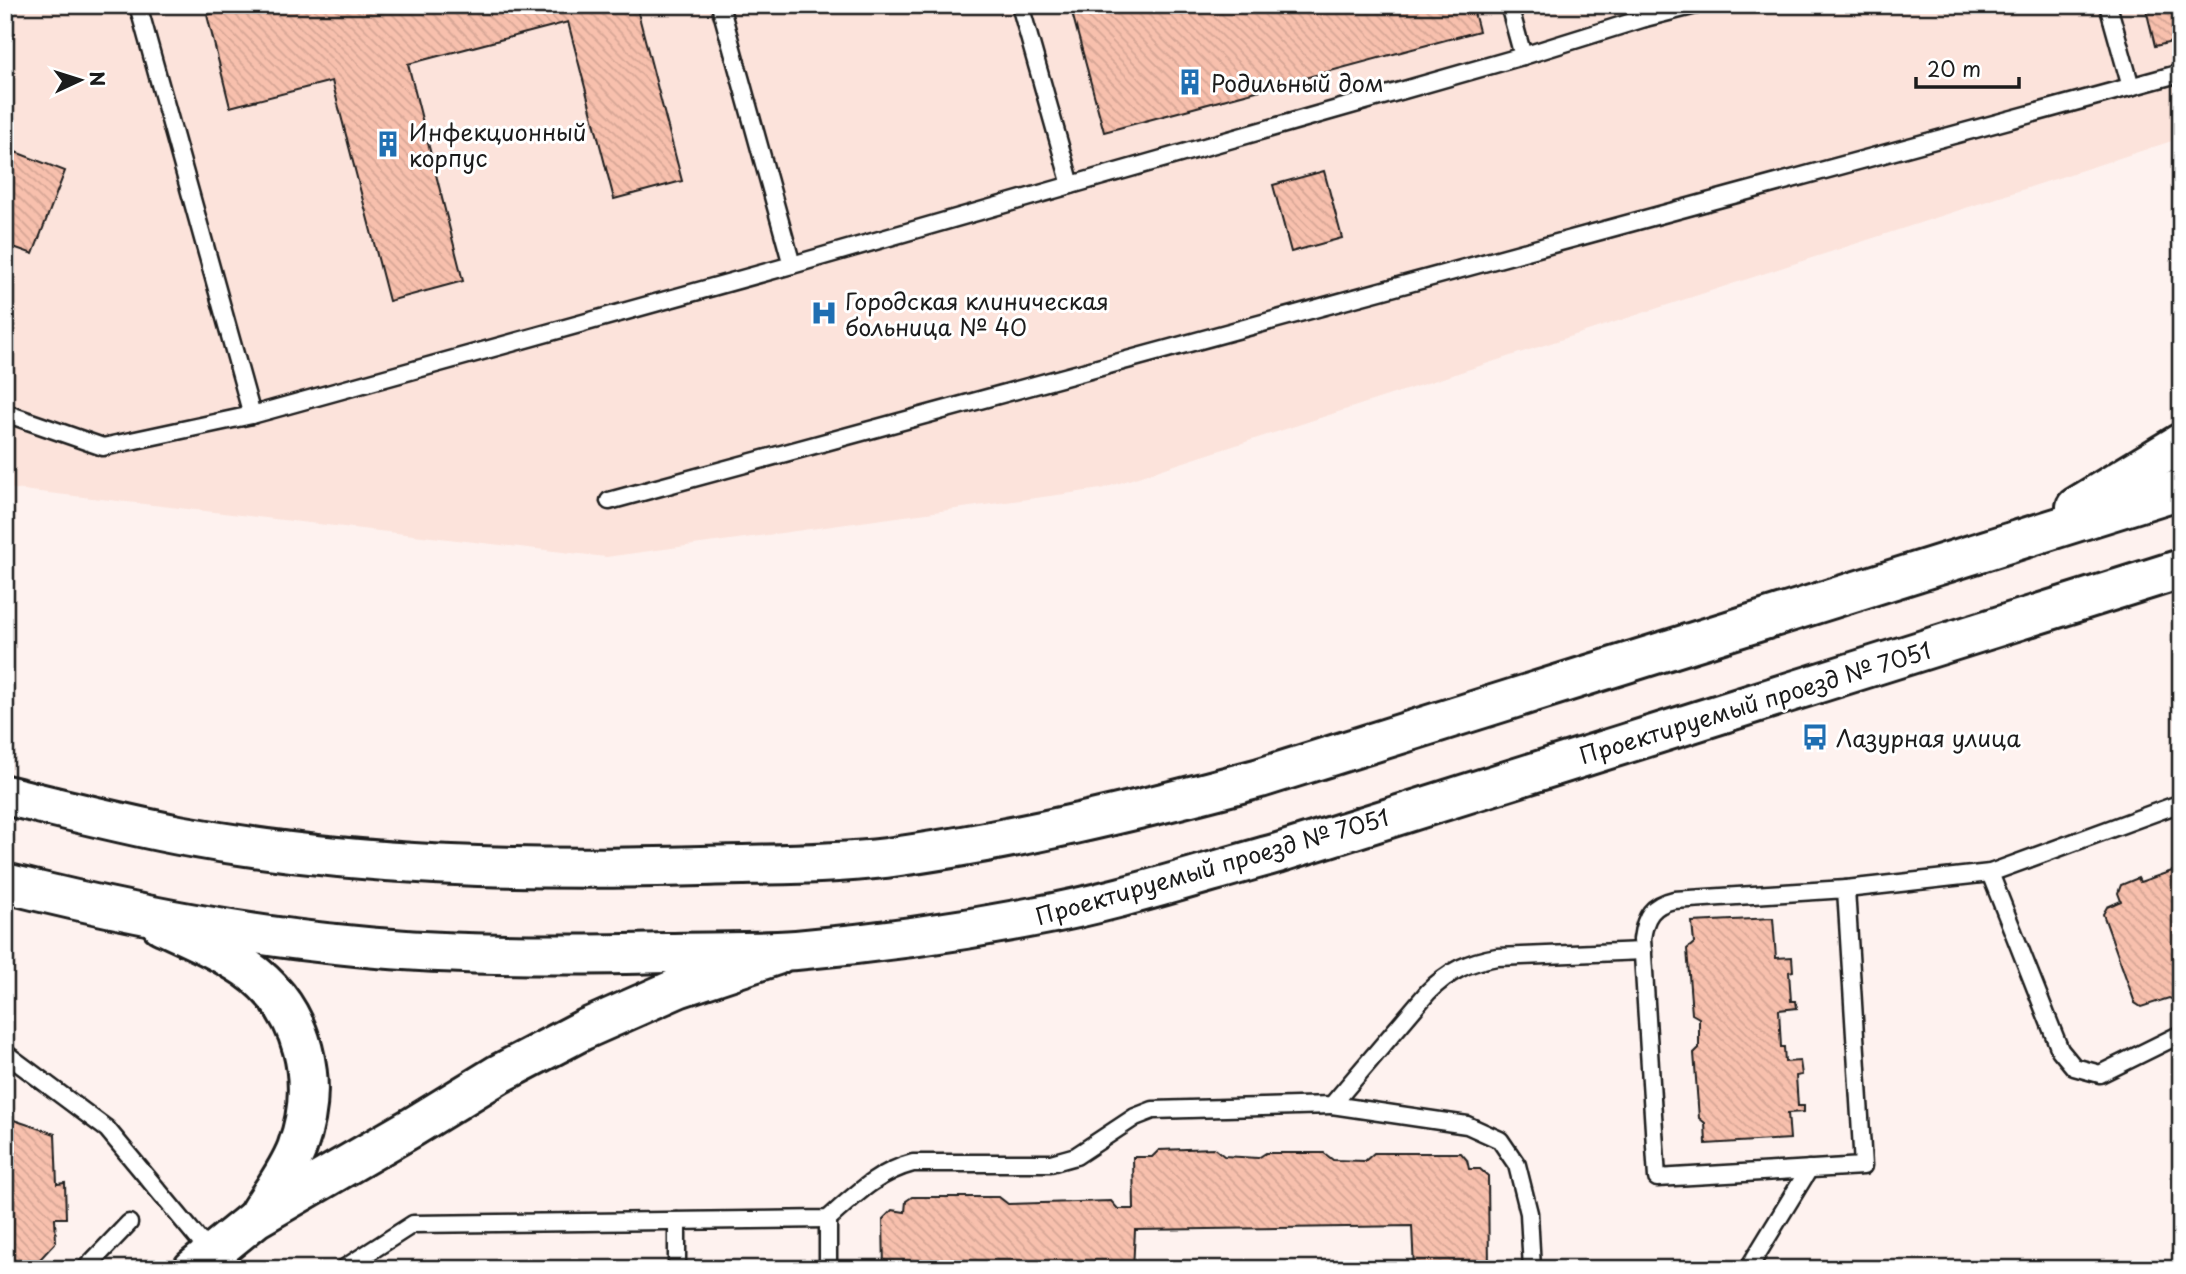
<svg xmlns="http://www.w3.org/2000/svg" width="2186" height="1274" viewBox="0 0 2186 1274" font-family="'Playpen Sans',sans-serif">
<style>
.built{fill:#fce3db}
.building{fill:url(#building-back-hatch);stroke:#1c1c1c;stroke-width:2}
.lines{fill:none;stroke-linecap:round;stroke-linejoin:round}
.service-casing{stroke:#1c1c1c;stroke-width:21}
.tertiary-casing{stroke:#1c1c1c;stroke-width:44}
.secondary-casing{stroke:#1c1c1c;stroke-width:44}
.service{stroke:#fff;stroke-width:16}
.tertiary{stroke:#fff;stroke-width:38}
.secondary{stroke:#fff;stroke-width:38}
.labels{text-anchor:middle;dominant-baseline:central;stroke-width:6;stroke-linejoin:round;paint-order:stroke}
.poi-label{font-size:23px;fill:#1c1c1c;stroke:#fff;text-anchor:start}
.street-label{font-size:23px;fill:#1c1c1c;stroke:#fff}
</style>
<defs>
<pattern id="building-back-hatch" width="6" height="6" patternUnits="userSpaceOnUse" patternTransform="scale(1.75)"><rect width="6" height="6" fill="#f8c0ad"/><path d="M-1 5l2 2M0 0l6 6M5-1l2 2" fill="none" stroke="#d4a494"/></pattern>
</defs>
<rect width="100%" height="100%" fill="#fef2ef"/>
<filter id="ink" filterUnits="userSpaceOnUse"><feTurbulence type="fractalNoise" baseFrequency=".0143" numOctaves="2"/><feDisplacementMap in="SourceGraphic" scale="14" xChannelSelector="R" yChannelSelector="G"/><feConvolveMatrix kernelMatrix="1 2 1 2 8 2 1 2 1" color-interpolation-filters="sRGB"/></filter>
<g filter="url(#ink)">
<polygon class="built" points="5,5 2181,5 2181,138 1101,489 606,557 5,488"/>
<g class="building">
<polygon points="246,5 636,5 682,181 614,199 568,22 408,64 463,281 389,301 332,81 230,107 207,15"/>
<polygon points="1070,5 1472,5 1479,31 1104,132"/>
<polygon points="2145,5 2181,5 2181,40 2155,46"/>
<polygon points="5,148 65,171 33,254 5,244"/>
<polygon points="1324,171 1342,238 1291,252 1273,185"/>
<polygon points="2181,868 2181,998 2174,1000 2169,998 2141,1007 2135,1003 2103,914 2107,907 2121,901 2118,893 2121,885 2138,878 2140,882"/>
<polygon points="1773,918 1776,958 1792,957 1793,971 1789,972 1791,1001 1796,1001 1797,1008 1779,1010 1781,1047 1784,1047 1785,1062 1800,1061 1802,1075 1796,1076 1798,1106 1804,1106 1804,1112 1788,1113 1790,1139 1706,1144 1705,1123 1699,1118 1694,1053 1699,1048 1699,1018 1692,1014 1687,949 1694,943 1692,922"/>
<polygon points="5,1117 55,1134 57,1184 65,1183 66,1218 55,1218 56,1242 31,1269 5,1269"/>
<polygon points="1214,1148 1224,1156 1258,1158 1266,1153 1324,1153 1333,1160 1365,1161 1374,1153 1461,1153 1467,1160 1469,1169 1480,1169 1488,1176 1489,1269 1414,1269 1412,1226 1135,1230 1133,1269 884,1269 883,1219 892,1210 905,1212 906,1201 912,1197 999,1197 1008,1204 1111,1201 1118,1209 1134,1209 1133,1157 1152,1157 1159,1150"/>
</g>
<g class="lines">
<g class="service-casing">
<g id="service">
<polyline points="138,5 252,415 792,265 720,5"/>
<polyline points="1020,5 1071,185 1523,56 1509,5"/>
<polyline points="2108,5 2131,87"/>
<polyline points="1645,18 1696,5"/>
<polyline points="1523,56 1645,18 1641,5"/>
<polyline points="792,265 1071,185"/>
<polyline points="5,413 103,447 252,415"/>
<polyline points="609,501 2181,73"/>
<polyline points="1990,873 2060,1050 2074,1067 2100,1074 2181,1034"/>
<path d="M1846,889l17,277 -206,12 -15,-239c3,-23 10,-34 32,-39z"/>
<polyline points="1846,889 1990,873 2181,803"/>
<polyline points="5,1053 107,1129 210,1253"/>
<polyline points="1332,1105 1467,1125 1500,1140 1517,1165 1529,1213 1532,1269"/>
<polyline points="828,1219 828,1269"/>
<polyline points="677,1221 677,1269"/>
<polyline points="85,1269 129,1223"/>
<path d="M343,1269l70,-45 415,-5c27,-24 50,-47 85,-56h138l25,-7 59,-39 18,-7 179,-5 96,-113c21,-21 40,-30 69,-35l146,-6"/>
<polyline points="1748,1269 1809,1169"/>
</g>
</g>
<g class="tertiary-casing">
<g id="tertiary">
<path d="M161,924c28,13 59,26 85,44 59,41 75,115 51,180 -9,23 -25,44 -38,65"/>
<polyline points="193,1269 256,1218 411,1128 499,1074 583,1030 678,988 777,955"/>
</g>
</g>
<g class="secondary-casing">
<g id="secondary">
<polyline points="2076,507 2181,443"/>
<path d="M5,795c58,14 116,29 174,40 171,32 349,36 522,31 60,-2 125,-1 185,-8 127,-17 250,-47 374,-80l921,-289"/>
<path d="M5,883c115,29 232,52 351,63 102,10 207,10 310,7 43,-1 87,0 130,-3 80,-7 159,-18 237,-33 83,-15 164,-42 245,-64l903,-284"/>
</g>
</g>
<use href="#service" class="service"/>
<use href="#tertiary" class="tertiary"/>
<use href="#secondary" class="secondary"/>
</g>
</g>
<defs>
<g id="building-bare" transform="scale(2.1)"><path d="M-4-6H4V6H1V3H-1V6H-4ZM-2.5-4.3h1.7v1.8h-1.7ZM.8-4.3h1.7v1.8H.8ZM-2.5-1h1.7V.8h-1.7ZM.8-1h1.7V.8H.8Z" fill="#1f6fb2" stroke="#fff" stroke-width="2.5" paint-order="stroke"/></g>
<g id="hospital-bare" transform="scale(2.1)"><path d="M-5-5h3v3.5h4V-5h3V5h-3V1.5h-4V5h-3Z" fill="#1f6fb2" stroke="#fff" stroke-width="2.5" paint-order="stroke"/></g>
<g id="bus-bare" transform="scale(2.1)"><path d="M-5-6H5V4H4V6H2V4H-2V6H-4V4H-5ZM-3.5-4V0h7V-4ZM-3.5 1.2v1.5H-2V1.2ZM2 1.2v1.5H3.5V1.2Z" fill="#1f6fb2" stroke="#fff" stroke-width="2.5" paint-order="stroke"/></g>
</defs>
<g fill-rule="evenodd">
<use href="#building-bare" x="1190" y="82"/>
<use href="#building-bare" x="388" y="144"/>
<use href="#hospital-bare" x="824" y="313"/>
<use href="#bus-bare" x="1815" y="737"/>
</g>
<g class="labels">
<g class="poi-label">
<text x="1211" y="82">Родильный дом</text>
<text x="409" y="131">Инфекционный<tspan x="409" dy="26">корпус</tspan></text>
<text x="845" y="300">Городская клиническая<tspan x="845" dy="26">больница № 40</tspan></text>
<text x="1836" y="737">Лазурная улица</text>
</g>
<g class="street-label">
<text transform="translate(1755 702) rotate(-17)">Проектируемый проезд № 7051</text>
<text transform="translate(1212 866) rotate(-16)">Проектируемый проезд № 7051</text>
</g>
</g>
<rect width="2186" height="1274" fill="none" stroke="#fff" stroke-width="28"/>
<rect x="14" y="14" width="2158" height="1246" fill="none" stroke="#1c1c1c" stroke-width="2.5" filter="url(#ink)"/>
<g transform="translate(80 80) rotate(86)" stroke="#ffffff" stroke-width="5" paint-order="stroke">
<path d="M0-5L12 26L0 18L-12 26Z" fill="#1c1c1c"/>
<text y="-10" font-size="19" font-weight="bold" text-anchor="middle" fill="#1c1c1c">N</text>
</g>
<path d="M1916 77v10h103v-10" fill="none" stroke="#1c1c1c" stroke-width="3.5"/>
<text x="1927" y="77" font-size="21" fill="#1c1c1c" stroke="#ffffff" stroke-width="5" paint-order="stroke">20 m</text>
</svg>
